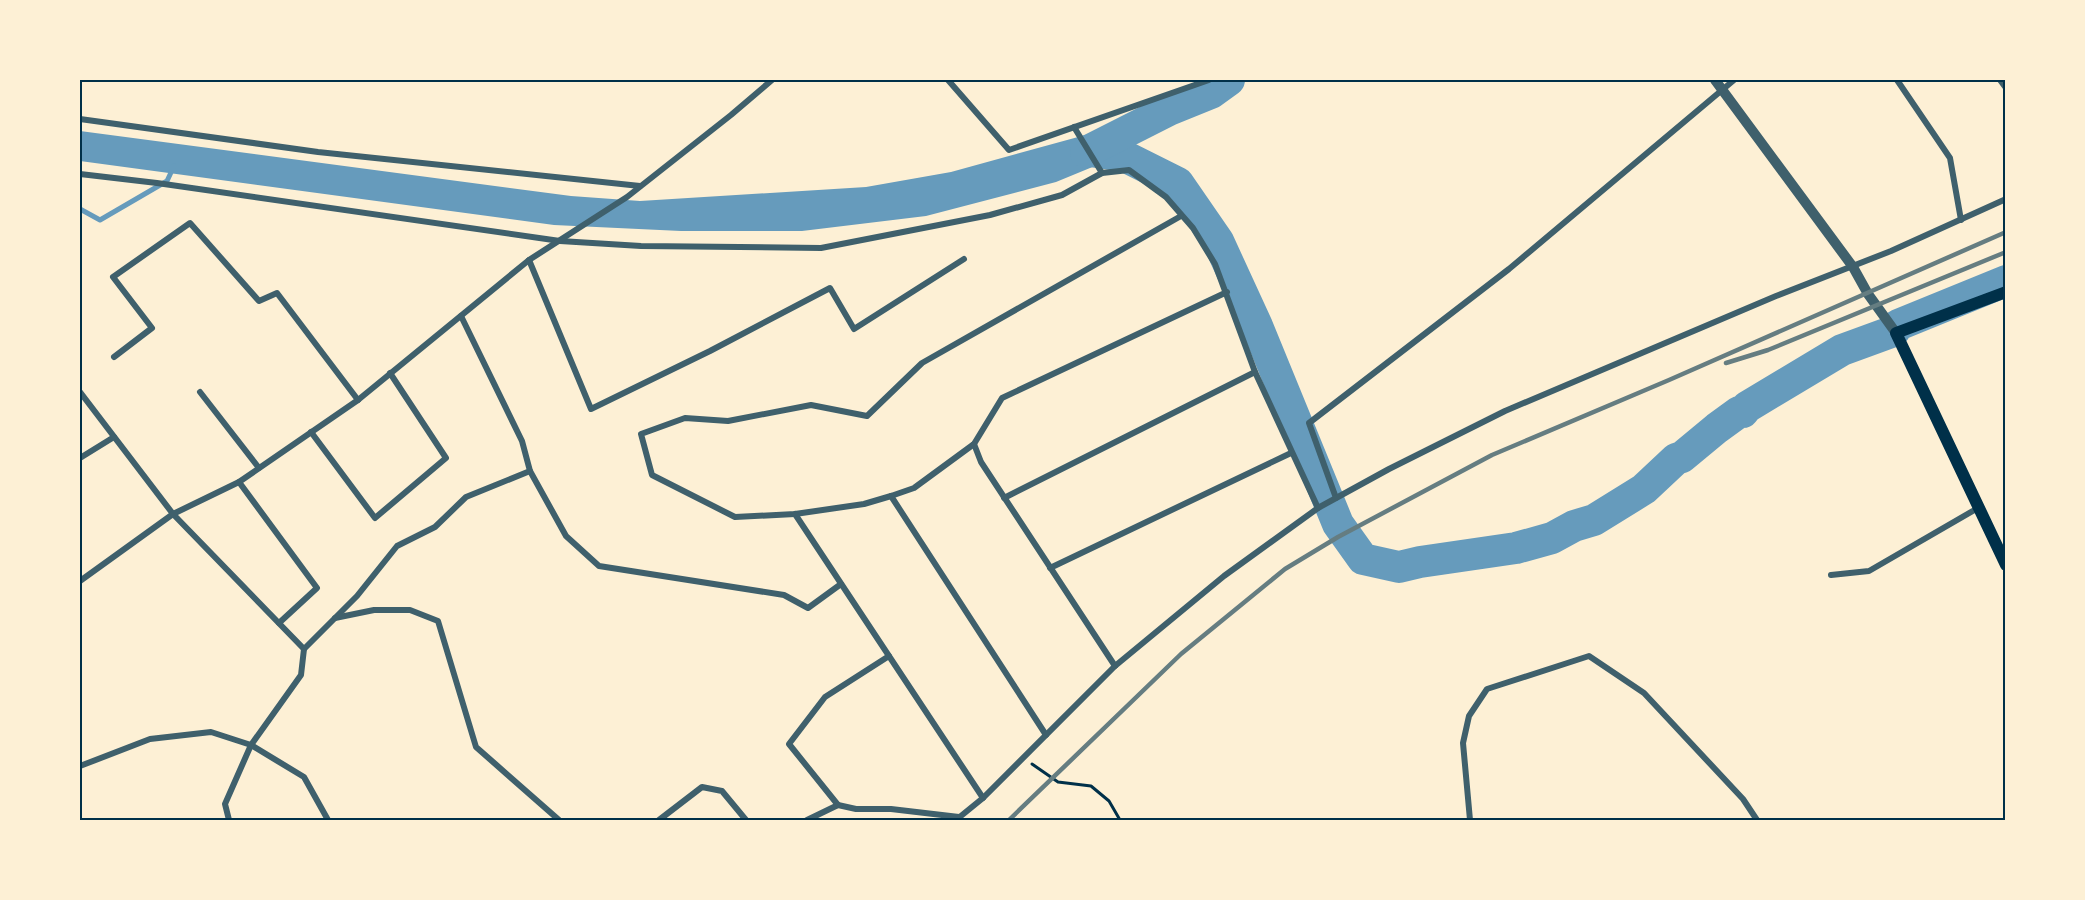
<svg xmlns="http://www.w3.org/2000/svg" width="2085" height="900" viewBox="0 0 2085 900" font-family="Manrope,sans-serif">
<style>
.water{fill:#669bbc}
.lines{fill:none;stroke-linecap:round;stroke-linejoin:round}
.stream{stroke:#669bbc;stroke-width:5}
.river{stroke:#669bbc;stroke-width:32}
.path{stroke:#003049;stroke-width:3}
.minor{stroke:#3f606c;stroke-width:6}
.tertiary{stroke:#3f606c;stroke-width:10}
.secondary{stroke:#003049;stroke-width:12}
.rail{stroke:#657d81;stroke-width:4.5}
.neatline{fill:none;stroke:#003049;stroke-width:2}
</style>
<rect width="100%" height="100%" fill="#fdf0d5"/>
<polygon class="water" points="80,131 571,196 640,201 866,187 951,172 1089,134 1100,138 1109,151 1107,161 1056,182 926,216 802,231 681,231 554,225 80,161"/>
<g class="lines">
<polyline class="stream" points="80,209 100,220 167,181 174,166"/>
<g class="river">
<polyline points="1090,151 1124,156 1178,183 1218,241 1257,326 1338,524 1363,559 1399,567 1420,562 1516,548 1552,538 1574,526 1594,520 1644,489 1676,459 1682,457 1717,428 1739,412 1743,412 1747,407 1842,350 1894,331 1898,325 2006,281"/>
<polyline points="1086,152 1169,110 1211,93 1229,80"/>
</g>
<polyline class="path" points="1032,764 1058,782 1091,786 1109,801 1120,820"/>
<g class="minor">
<polyline points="948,80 1009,150 1209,80"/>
<polyline points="1897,80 1950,158 1961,220"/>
<polyline points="2000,80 2006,88"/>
<polyline points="80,119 318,152 640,186"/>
<polyline points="1074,127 1102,173"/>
<polyline points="80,174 157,183 560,241 641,246 821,248 990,215 1062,195 1102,173 1129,170 1166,197 1193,228 1215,264 1255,372 1318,508"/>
<polyline points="1181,216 922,363 867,416 811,405 728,421 685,418 641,434 652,475 735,517 795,514 864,504 891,496 914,488 974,444 1002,398 1227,292"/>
<polyline points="529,260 591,409 710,351 830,288 854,329 964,259"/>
<polyline points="114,357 152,328 113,277 190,223 259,301 277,293 358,400"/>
<polyline points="80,392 173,514 304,649"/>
<polyline points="200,392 259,468"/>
<polyline points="311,432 375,518 446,458 390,373"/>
<polyline points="974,444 981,462 1115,666"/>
<polyline points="80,458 114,437"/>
<polyline points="530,471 566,536 599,566 784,595 808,608 841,584"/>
<polyline points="239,482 317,588 279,623"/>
<polyline points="891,496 1046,735"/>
<polyline points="1004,498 1255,372"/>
<polyline points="1336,498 1309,423 1509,269 1734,80"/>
<polyline points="795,514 983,798"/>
<polyline points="1050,568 1291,453"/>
<polyline points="1831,575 1869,571 1978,508"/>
<polyline points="80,581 173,514 239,482 358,400 529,260 627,197 731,115 772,80"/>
<polyline points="335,618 374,610 410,610 438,621 476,747 559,820"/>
<polyline points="80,766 150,739 211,732 251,745 304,777 328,820"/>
<polyline points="838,805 789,744 825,697 889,656"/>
<polyline points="229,820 225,804 251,745 301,675 304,649 357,596 397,546 435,527 466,497 530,471 522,441 461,316"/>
<polyline points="659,820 702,787 722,791 746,820"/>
<polyline points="807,820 838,805 856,809 891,809 959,817"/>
<polyline points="956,820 983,798 1115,666 1224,576 1318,508 1389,469 1505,411 1776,296 1891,251 2006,199"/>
<polyline points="1470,820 1463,743 1469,716 1487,689 1589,656 1644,693 1743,799 1757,820"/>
</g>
<polyline class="tertiary" points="1715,80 1853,267 1868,294 1896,333"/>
<polyline class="secondary" points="2006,292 1896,333 2006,565"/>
<g class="rail">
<polyline points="1726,363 1768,350 2006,252"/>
<polyline points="1009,820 1181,654 1285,569 1338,537 1492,455 1669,380 2006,232"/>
</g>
</g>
<rect width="2085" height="900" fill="none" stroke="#fdf0d5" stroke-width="162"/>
<rect x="81" y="81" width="1923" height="738" class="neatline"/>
</svg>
